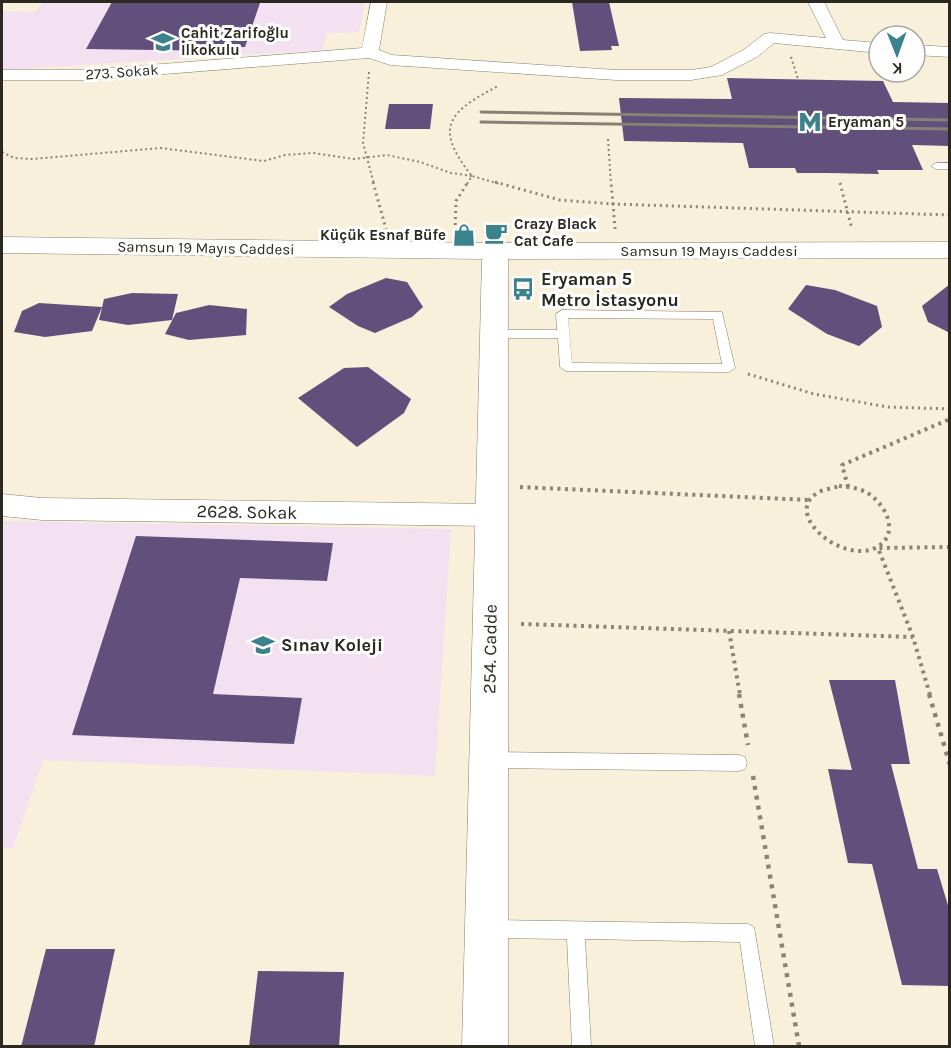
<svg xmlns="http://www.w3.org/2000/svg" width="951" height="1048" viewBox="0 0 951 1048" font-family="Karla,sans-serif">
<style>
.education{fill:#f3e0f1}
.building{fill:#61507c}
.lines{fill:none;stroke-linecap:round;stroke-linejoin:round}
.service-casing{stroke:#867f6c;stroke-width:1}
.minor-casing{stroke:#867f6c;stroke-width:1}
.tertiary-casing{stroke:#867f6c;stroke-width:1}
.path-far3{stroke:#898476;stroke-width:2;stroke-dasharray:2 3;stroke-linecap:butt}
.path-far2{stroke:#898476;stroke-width:3;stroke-dasharray:2 4;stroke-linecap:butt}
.path-far1{stroke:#898476;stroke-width:4;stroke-dasharray:3 4.5;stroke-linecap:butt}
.path{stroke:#898476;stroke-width:4.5;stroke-dasharray:4 6;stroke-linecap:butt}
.service{fill:#fff;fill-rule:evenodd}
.minor{fill:#fff;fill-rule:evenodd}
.tertiary{fill:#fff;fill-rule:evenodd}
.rail{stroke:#868173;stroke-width:3}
.labels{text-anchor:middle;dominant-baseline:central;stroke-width:6;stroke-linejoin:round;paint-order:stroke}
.far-poi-label{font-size:15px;font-weight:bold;fill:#2b2820;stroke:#fefefe;text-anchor:start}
.far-street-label{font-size:15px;fill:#2b2820;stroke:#fefefe}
.poi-label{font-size:18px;font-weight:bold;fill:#2b2820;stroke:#fefefe;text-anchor:start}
.street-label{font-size:18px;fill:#2b2820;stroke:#fefefe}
</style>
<rect width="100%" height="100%" fill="#f8f0db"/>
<g class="education">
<polygon points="43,2 365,2 359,32 326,33 323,50 2,70 2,11 35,12"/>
<polygon points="2,521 451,529 435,776 43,760 13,848 2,848"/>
</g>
<g class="building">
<polygon points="112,2 136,2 260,3 245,47 228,47 226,51 86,49"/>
<polygon points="572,2 609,2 619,46 611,46 612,50 580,51"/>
<polygon points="727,78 883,81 893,102 950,103 950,146 912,145 923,170 877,170 879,174 828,173 797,173 795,168 749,168 743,143 624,141 619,98 732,99"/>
<polygon points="389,104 433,104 430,129 385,129"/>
<polygon points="386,278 407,282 423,307 412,317 375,333 358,326 329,307 347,294"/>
<polygon points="950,284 950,333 928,322 922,306"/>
<polygon points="806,285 835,290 877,306 882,327 859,346 827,334 788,309"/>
<polygon points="132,293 178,294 172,320 128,325 99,320 104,299"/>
<polygon points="39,303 102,307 92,331 45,337 14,332 22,311"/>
<polygon points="209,305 247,309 246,335 189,340 165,334 176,313"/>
<polygon points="368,367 411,399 404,413 357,447 298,398 344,368"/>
<polygon points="136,536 333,543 327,581 240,578 213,694 302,698 294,744 72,735"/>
<polygon points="829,680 895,680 910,764 891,764 918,869 937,869 950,912 950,986 902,985 872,864 848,863 828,769 852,770"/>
<polygon points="46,949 115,949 94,1047 21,1047"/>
<polygon points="258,971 344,972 339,1047 249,1047"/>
</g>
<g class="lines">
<g class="service-casing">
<g id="service">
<polygon points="950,163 950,169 936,169 931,166 936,163"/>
<path d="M562,310l160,2 13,56 -6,4 -163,-1 -6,-4 -2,-29h-64l-6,-4 6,-4h63l-1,-16zM568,318l145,1 9,45 -150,-1z"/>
<polygon points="491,752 739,755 745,757 747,763 745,769 739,771 491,768 485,765 483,760 485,755"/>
<polygon points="491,920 748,924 754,927 774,1046 755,1046 740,942 585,939 591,1046 572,1046 567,939 491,938 485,935 482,929 485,923"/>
</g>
</g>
<g class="minor-casing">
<g id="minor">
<polygon points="371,2 387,2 379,50 392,55 616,70 691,70 711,67 745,49 764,34 770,33 826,38 808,2 824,2 843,40 879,43 879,53 774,43 757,57 722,75 691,80 616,80 390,65 369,58 88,80 2,80 2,70 88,70 362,48"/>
<polygon points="915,45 950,47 950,57 915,55"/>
<polygon points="2,494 42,498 492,504 501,507 505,515 501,523 492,526 42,520 2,516"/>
</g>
</g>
<g class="tertiary-casing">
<polygon id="tertiary" points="2,237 495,243 950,242 950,258 508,259 508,1046 462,1046 482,259 2,253"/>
</g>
<g class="path-far3">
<polyline points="791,57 798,79"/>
<polyline points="369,72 363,143 374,184"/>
<polyline points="608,139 611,184"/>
<polyline points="2,152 14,158 32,159 161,148 264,161 285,155 313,153 354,159 387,155 420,162 451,173 472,176"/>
<path d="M471,175c-38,-49 -22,-63 27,-89"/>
<polyline points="467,184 472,176 500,184"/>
</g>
<g class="path-far2">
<polyline points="373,182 386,229"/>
<polyline points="495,182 560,200 613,204 611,182"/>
<polyline points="840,183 852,229"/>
<polyline points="615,229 613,204 950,215"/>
<polyline points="455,231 456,201 468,182"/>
<polyline points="748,374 814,394 888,407 950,409"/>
</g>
<g class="path-far1">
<path d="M839,486c9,1 19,2 27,6 21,12 36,45 7,57 -36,13 -93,-39 -52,-58 6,-2 12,-3 18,-5z"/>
<polyline points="520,487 810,500"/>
<polyline points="848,487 842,465 950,419"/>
<polyline points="521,624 913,637"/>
<polyline points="729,631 740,695"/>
<polyline points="930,695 913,637 878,548 950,547"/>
</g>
<g class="path">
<polyline points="739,694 748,745"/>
<polyline points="929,694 950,765"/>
<polyline points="753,776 799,1046"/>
</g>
<use href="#service" class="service"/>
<use href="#minor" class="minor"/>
<use href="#tertiary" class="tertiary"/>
<g class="rail">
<polyline points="481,112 950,120"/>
<polyline points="481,122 950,129"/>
</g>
</g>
<defs>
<g id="school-bare" transform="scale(1.8)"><path d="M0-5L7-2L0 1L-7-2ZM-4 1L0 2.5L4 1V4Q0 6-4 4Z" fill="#3c828d" stroke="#fefefe" stroke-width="2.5" paint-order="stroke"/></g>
<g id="metro-bare" transform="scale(1.8)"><path d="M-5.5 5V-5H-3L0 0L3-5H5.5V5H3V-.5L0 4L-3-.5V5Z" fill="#3c828d" stroke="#fefefe" stroke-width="2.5" paint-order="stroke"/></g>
<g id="cafe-bare" transform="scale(1.8)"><path d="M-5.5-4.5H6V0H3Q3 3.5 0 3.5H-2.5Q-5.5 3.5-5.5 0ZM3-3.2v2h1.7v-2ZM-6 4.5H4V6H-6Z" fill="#3c828d" stroke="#fefefe" stroke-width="2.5" paint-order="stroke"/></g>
<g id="shop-bare" transform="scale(1.8)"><path d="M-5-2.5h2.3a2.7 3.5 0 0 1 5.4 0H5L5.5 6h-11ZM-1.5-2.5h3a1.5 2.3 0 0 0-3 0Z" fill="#3c828d" stroke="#fefefe" stroke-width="2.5" paint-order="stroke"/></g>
<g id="bus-bare" transform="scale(1.8)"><path d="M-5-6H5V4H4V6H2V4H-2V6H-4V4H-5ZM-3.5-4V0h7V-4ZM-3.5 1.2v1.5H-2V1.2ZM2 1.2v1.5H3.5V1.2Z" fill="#3c828d" stroke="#fefefe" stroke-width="2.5" paint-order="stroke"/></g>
</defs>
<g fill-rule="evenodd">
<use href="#school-bare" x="163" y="42"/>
<use href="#metro-bare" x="810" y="122"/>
<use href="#cafe-bare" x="496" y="233"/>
<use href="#shop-bare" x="464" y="235"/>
<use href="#bus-bare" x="523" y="289"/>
<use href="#school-bare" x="263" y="645"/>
</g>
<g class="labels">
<g class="far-poi-label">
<text x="181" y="33">Cahit Zarifoğlu<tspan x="181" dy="17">İlkokulu</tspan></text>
<text x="828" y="122">Eryaman 5</text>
<text x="514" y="224">Crazy Black<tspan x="514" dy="17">Cat Cafe</tspan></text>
<text x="446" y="235" text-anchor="end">Küçük Esnaf Büfe</text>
</g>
<g class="far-street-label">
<text transform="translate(122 72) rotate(-4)">273. Sokak</text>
<text transform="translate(206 248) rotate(1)">Samsun 19 Mayıs Caddesi</text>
<text x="709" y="251">Samsun 19 Mayıs Caddesi</text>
</g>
<g class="poi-label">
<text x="541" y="279">Eryaman 5<tspan x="541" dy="21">Metro İstasyonu</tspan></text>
<text x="281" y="645">Sınav Koleji</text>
</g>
<g class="street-label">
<text transform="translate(247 512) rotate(1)">2628. Sokak</text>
<text transform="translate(490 649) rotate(-89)">254. Cadde</text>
</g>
</g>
<rect width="951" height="1048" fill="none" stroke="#2b2820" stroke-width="6"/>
<g transform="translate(897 54) rotate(179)"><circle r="28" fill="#fefefe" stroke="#aaa8a5" stroke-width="1.5"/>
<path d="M0-4.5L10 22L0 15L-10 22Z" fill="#3c828d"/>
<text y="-9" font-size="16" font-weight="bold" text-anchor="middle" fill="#2b2820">K</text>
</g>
</svg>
